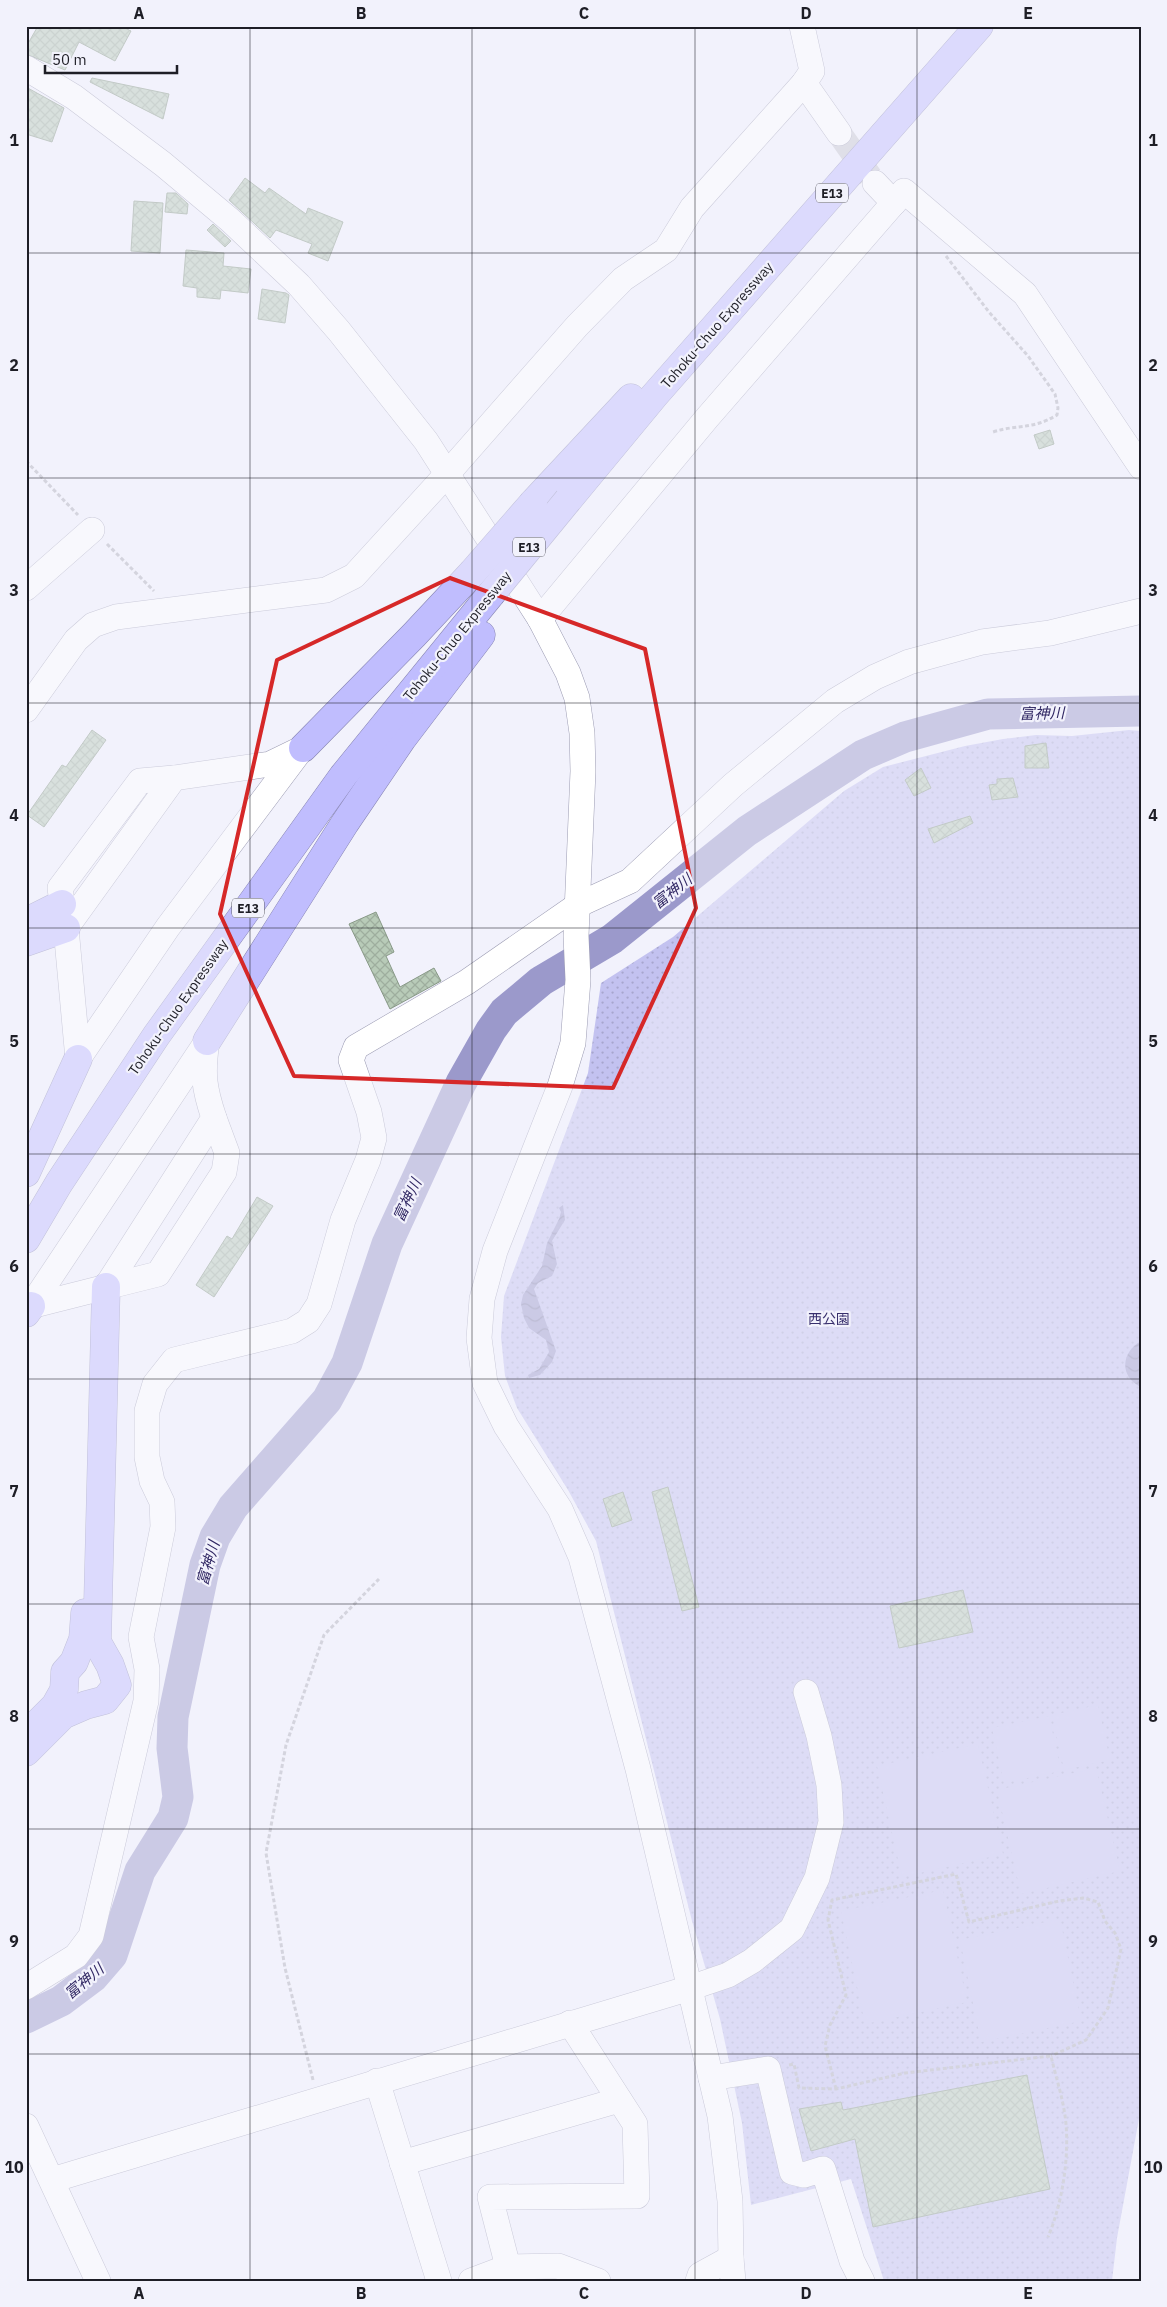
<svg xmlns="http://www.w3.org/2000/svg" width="1167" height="2307" viewBox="0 0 1167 2307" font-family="'IBM Plex Sans','Noto Sans JP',sans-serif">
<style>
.green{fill:url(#green-dots)}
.pitch{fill:#c3c2f0}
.water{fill:url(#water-waves)}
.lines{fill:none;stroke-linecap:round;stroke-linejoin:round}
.river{stroke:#9b99cb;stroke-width:31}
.building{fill:url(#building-cross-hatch);stroke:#889987}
.minor-tunnel{stroke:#c8c8d1;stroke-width:25;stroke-dasharray:25 12;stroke-linecap:butt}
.minor-casing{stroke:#9c9cb3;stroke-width:26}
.highway-casing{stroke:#8785b2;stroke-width:29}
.path{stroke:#b0b0ba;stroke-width:3;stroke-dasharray:4 2.5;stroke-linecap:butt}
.minor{stroke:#fff;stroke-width:25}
.highway{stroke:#c0bdfe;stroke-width:28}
.highway-bridge-casing{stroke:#8785b2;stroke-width:29;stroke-linecap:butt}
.highway-bridge{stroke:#c0bdfe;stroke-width:28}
.marked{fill:none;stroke:#d62828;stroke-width:4;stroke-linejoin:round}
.grid{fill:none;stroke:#1e1e26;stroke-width:1;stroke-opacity:0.55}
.labels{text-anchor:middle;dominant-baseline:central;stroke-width:4.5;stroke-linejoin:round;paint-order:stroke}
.shield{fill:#f2f2fc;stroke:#5e5e66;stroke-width:1}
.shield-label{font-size:12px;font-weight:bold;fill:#1e1e26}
.street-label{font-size:14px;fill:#1e1e26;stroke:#f2f2fc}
.park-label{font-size:14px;fill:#38306d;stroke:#f2f2fc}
.water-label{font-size:15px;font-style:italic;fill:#312864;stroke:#f2f2fc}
.neatline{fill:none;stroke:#1e1e26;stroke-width:2}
.grid-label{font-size:16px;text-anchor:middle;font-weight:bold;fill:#1e1e26}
</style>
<defs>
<pattern id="green-dots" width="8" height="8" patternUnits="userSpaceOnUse" patternTransform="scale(1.25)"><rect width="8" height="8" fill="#c3c2f0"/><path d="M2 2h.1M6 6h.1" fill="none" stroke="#a7a6ce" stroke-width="1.8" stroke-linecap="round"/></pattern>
<pattern id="water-waves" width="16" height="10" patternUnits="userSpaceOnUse" patternTransform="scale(1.25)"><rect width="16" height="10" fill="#9b99cb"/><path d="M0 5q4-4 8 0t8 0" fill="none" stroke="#7e7ca5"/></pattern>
<pattern id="building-cross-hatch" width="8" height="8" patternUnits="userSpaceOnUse" patternTransform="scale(1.25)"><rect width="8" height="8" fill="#b8cbb8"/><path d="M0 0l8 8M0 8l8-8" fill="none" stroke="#9eae9e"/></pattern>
</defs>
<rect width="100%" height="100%" fill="#f2f2fc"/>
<polygon class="green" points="1129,730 1141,731 1141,2108 1117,2238 1112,2281 884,2281 851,2179 751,2205 742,2123 720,2019 692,1921 596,1541 568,1490 517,1408 505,1376 501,1337 504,1296 588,1073 601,983 673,937 844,791 883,767 965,746 1003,739 1036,735 1072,736"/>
<g class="pitch">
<polygon points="1098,1705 1110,1760 1064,1770 1052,1715"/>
<polygon points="1049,1716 1061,1771 1004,1783 992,1728"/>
<polygon points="978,1744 1003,1854 902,1877 877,1766"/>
<polygon points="1096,1768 1120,1871 1021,1894 997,1790"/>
<polygon points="943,1890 967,2002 865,2024 841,1911"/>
<polygon points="1060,1919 1081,2021 981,2042 960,1940"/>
</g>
<g class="water">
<polygon points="563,1205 565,1220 552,1241 557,1264 552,1276 538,1283 534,1289 556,1351 552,1362 540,1375 529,1378 528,1375 539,1369 549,1352 546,1340 529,1328 524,1318 521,1304 523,1295 542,1266 547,1243 559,1219 561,1212 559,1208"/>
<path d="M1141,1341v46c-22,-10 -20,-35 0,-46z"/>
</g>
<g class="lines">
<polyline class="river" points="26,2018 61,2001 93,1977 112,1955 140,1871 173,1818 178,1797 172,1748 173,1717 205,1565 215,1537 233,1507 327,1400 347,1363 387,1244 461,1083 491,1030 504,1012 541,981 612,939 747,831 863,755 905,737 988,714 1141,711"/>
</g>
<g class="building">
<polygon points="38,26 121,26 131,31 115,61 79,42 65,70 26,54 26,47"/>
<polygon points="92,78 169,94 163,119 90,82"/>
<polygon points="26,87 64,108 52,142 26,134"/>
<polygon points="245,178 265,193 269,188 306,214 308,208 343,222 328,261 308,253 312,244 276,230 270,238 229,200"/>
<polygon points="167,193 176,193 188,204 187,214 165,212"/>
<polygon points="134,201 163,203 160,253 131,251"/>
<polygon points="213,224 231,241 225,247 207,230"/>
<polygon points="186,250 224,253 223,266 251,269 248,293 221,290 220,299 197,297 197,288 183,286"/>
<polygon points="262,289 286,293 289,295 285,323 258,319"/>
<polygon points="1050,430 1054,444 1039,449 1034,435"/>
<polygon points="92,730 106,740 44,827 27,815 62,765 66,767"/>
<polygon points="1046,743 1049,768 1025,768 1025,746"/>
<polygon points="921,768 931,788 914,796 905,780"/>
<polygon points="1013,778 1018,797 992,800 989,785 997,784 997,779"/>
<polygon points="970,816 973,823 934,843 928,829"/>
<polygon points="376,912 394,952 386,956 400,987 434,968 441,981 390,1009 349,924"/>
<polygon points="257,1197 273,1206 214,1297 196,1285 227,1236 232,1239"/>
<polygon points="668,1487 699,1607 682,1611 652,1492"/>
<polygon points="623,1492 632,1520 612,1527 603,1499"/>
<polygon points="963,1590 973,1632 899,1648 890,1606"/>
<polygon points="1027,2075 1050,2189 873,2227 855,2139 811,2151 799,2109 841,2102 843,2110"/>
</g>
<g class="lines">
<polyline class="minor-tunnel" points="839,133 870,177"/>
<g class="minor-casing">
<g id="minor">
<polyline points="26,68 74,97 163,164 230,220 299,285 339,331 426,441 540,619 568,673 577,698 582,733 583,771 576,936 578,980 573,1043 560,1086 495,1251 482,1299 479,1338 485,1383 506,1426 560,1509 581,1557 638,1769 720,2116 730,2201 731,2258 733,2281"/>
<polyline points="804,83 839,133"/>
<polyline points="875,183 894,203"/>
<polyline points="26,588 92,530"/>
<polyline points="540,619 707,418 904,191 1025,294 1141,467"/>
<polyline points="26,710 76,640 93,625 116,617 326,590 354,576 447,474 577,326 623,279 666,250 692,208 804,83 812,71 802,26"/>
<polyline points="65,923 60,888 140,781 174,778"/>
<polyline points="78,1059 66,928 174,778 270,764 303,748"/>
<polyline points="78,1059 168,927 300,751"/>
<polyline points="106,1287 158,1274 224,1172 227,1153 214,1118"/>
<path d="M31,1306l75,-19 108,-169c-10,-30 -12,-44 -7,-77"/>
<polyline points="31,1306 204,1046"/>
<polyline points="26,1987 76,1956 91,1936 146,1701 147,1669 141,1637 163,1527 162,1502 152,1481 147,1457 147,1411 155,1384 174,1360 292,1331 308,1321 319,1304 343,1220 368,1160 374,1138 369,1112 351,1060 356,1047 467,982 578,905 630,881 733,785 835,701 875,677 909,662 982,642 1050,633 1141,611"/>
<polyline points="711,2078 768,2069 792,2172 804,2175 823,2169 852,2261 862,2281"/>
<polyline points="377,2081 439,2281"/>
<polyline points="26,2126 98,2281"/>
<polyline points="402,2163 619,2100"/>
<polyline points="52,2180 690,1988 728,1975 752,1961 792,1929 817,1878 831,1822 829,1785 819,1736 806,1692"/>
<polyline points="508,2267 490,2197 637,2196 635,2124 570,2023"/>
<polyline points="471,2281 508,2267 558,2266 598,2281"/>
<polyline points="698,2281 700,2275 731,2258"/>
</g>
</g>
<g class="highway-casing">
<g id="highway">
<polyline points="568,500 654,396 979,26"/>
<polyline points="533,503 631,398"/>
<polyline points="303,748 414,635 472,573"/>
<polyline points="26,922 62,904"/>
<polyline points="26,942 66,928"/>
<polyline points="207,1041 345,823 402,739 481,635"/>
<polyline points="26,1173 78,1059"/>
<polyline points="26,1239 59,1183 156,1036 343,776 491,594"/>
<polyline points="26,1313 31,1306"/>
<polyline points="38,1723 55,1706 64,1690 65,1672 74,1662 83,1639 85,1613"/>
<polyline points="26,1752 63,1715 86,1705 105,1700 117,1685 110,1665 97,1642 106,1287"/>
</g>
</g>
<g class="path">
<path d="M946,256l43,56 39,44 27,38 3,14 -1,7c-25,15 -39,9 -64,17"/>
<polyline points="26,461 78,515"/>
<polyline points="107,544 154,591"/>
<path d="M789,2065l5,-1 5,24 37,1 69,-16 146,-17c5,22 13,45 15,68 3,36 -4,80 -18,113"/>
<polyline points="313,2080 285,1968 266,1853 286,1745 324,1635 379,1579"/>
<polyline points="836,2089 825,2046 830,2025 846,1995 828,1920 832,1900 956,1874 969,1922 1059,1901 1083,1898 1098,1902 1105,1921 1115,1933 1121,1949 1108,2008 1086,2040 1051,2056"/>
</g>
<use href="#minor" class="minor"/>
<use href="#highway" class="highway"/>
<g class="highway-bridge-casing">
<g id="highway-bridge">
<polyline points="472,573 533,503"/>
<polyline points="491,594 568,500"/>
</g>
</g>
<use href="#highway-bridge" class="highway-bridge"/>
</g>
<path d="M0 0H1167V2307H0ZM450,578l195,71 51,259 -83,180 -319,-12 -74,-162 57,-254z" fill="#f2f2fc" fill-opacity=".55" fill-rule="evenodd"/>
<path class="marked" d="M450,578l195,71 51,259 -83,180 -319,-12 -74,-162 57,-254z"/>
<path class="grid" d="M250,26v2255M472,26v2255M695,26v2255M917,26v2255M26,253h1115M26,478h1115M26,703h1115M26,928h1115M26,1154h1115M26,1379h1115M26,1604h1115M26,1829h1115M26,2054h1115"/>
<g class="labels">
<g class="shield">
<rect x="816" y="183.5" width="32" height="19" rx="4"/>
<rect x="513" y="537.5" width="32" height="19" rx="4"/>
<rect x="232" y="898.5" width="32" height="19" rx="4"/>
</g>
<g class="shield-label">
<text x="832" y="193">E13</text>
<text x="529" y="547">E13</text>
<text x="248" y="908">E13</text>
</g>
<g class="street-label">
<text transform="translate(717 325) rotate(-49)">Tohoku-Chuo Expressway</text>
<text transform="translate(457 636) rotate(-51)">Tohoku-Chuo Expressway</text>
<text transform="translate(178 1007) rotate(-55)">Tohoku-Chuo Expressway</text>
</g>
<g class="park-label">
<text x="829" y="1319">西公園</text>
</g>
<g class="water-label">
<text transform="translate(1042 713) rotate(-1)">富神川</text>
<text transform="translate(672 891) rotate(-38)">富神川</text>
<text transform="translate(407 1200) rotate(-65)">富神川</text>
<text transform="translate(208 1563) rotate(-74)">富神川</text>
<text transform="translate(84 1981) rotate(-40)">富神川</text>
</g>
</g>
<rect width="1167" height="2307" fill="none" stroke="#f2f2fc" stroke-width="55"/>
<path d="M45 65v8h132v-8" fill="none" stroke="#1e1e26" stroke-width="2.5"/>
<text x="52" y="65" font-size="15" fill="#1e1e26" stroke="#f2f2fc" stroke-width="4" paint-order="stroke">50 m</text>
<rect x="28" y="28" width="1112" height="2252" class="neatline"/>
<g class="grid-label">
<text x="139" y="19">A</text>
<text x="361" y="19">B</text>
<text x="584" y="19">C</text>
<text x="806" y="19">D</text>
<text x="1028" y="19">E</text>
<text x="14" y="146">1</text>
<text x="1153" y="146">1</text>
<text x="14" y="371">2</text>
<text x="1153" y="371">2</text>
<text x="14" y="596">3</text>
<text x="1153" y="596">3</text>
<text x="14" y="821">4</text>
<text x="1153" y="821">4</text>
<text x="14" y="1047">5</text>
<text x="1153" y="1047">5</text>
<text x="14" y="1272">6</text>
<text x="1153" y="1272">6</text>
<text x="14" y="1497">7</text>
<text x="1153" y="1497">7</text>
<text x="14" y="1722">8</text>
<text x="1153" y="1722">8</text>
<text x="14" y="1947">9</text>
<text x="1153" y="1947">9</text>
<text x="14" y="2173">10</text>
<text x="1153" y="2173">10</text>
<text x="139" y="2299">A</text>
<text x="361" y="2299">B</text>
<text x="584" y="2299">C</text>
<text x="806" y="2299">D</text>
<text x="1028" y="2299">E</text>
</g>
</svg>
